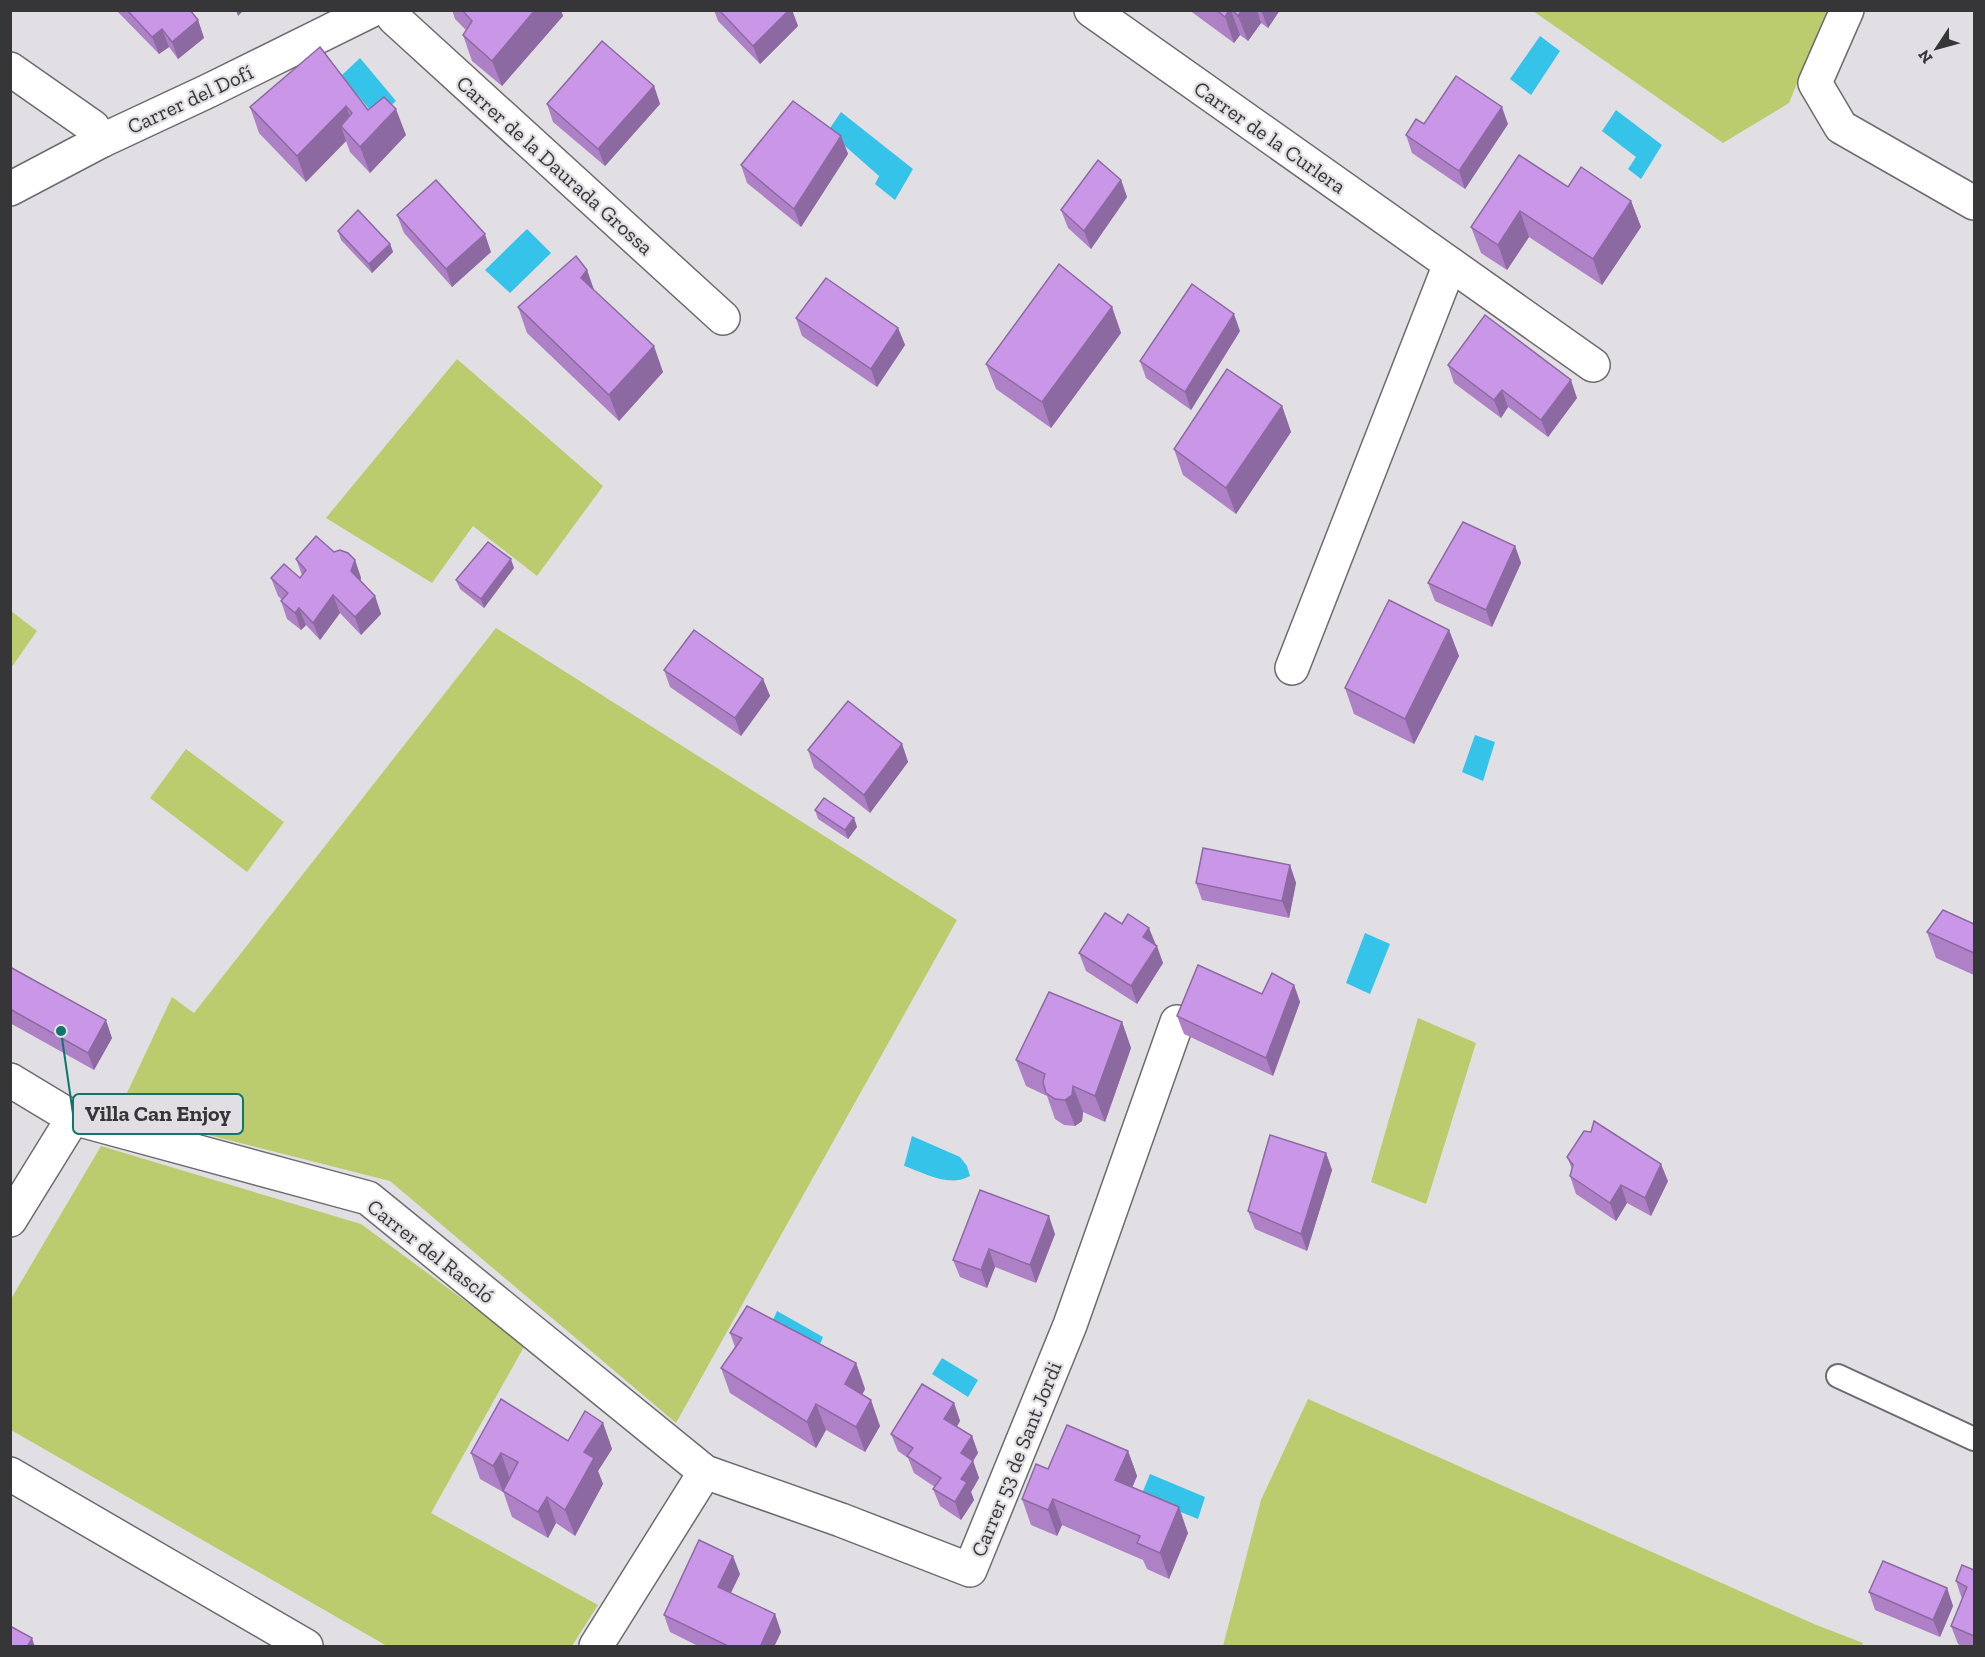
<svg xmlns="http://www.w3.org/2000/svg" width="1985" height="1657" viewBox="0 0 1985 1657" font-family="'Zilla Slab',serif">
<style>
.green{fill:#bbcc6e}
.water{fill:#36c3e9}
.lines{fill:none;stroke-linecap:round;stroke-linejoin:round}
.lane-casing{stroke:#6d6b6f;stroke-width:26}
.street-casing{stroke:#6d6b6f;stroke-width:36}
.secondary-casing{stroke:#6d6b6f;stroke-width:36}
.lane{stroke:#fff;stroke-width:22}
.street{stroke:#fff;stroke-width:33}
.secondary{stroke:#fff;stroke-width:33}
.wall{fill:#ae81c7}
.shaded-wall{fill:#8d69a2}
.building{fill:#ca96e7;stroke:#8d69a2;stroke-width:1.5}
.labels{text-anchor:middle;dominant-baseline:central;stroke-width:4.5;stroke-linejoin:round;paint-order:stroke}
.street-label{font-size:21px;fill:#363537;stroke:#e1dfe3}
.leader{fill:none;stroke:#0f766e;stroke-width:2}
.callout-dot{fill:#0f766e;stroke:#e1dfe3;stroke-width:2}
.callout{fill:#e1dfe3;stroke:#0f766e;stroke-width:2}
.callout-label{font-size:22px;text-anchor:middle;font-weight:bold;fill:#363537}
</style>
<rect width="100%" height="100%" fill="#e1dfe3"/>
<g class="green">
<polygon points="1533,11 1827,11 1789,103 1723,143"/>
<polygon points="457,359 603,486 537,576 473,526 432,583 326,518"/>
<polygon points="11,611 37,631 11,668"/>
<polygon points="496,628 957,920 676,1423 390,1181 118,1112 172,997 194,1013"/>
<polygon points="186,749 284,822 247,872 150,798"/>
<polygon points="1418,1018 1476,1043 1426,1204 1371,1182"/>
<polygon points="101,1146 361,1224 525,1345 431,1513 598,1605 572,1646 387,1646 11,1430 11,1299"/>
<polygon points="1308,1399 1814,1624 1863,1643 1862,1646 1223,1646 1261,1500"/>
</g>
<g class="water">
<polygon points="1540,36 1560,51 1531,95 1510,79"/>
<polygon points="360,58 396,101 377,118 341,76"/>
<polygon points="1616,110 1662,145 1641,179 1628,169 1636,157 1602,131"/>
<polygon points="841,112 913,169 895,200 875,184 879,176 828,131"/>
<polygon points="527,229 551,253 510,293 485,270"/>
<polygon points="1475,735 1495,742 1483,781 1462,772"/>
<polygon points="1365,933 1390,944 1370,994 1346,983"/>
<path d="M912,1136l48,21 7,9 3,10c-21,12 -45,-3 -66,-10z"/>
<polygon points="777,1311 823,1337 815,1356 769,1329"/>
<polygon points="942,1358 978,1380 968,1397 932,1374"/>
<polygon points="1150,1474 1205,1497 1198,1519 1141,1496"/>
</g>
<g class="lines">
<g class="lane-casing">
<polyline id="lane" points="1838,1376 1974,1439"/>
</g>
<g class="street-casing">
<g id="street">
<polyline points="389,10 394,18 723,318"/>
<polyline points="1091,10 1593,365"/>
<polyline points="1847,10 1815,83 1841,127 1974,203"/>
<polyline points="10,69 93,127 101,141"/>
<polyline points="1292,668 1450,264"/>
<polyline points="10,1080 73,1118 368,1198 705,1472 841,1520 970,1570 1070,1325 1177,1022"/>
<polyline points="10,1220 73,1118"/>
<polyline points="10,1474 306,1646"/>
<polyline points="596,1646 705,1472"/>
</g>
</g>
<g class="secondary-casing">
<polyline id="secondary" points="10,189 101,141 208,91 372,10"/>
</g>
<use href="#lane" class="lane"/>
<use href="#street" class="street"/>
<use href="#secondary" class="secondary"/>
</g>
<g class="wall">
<polygon points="116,10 190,10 198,20 204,38 178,59 169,47 159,54"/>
<polygon points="452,10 561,10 563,16 502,86 472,61 463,35 466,30 455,19"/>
<polygon points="714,10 792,10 798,26 760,64 718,21"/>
<polygon points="1189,10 1280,10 1268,28 1261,23 1248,41 1240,35 1234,43"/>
<polygon points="320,47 368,110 406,135 370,173 350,152 346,141 306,182 259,133 250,107"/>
<polygon points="654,86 660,104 605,166 553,122 547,104"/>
<polygon points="1508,124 1465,189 1412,153 1406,135"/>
<polygon points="841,136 848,154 801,227 747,183 741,165"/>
<polygon points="1121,180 1127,197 1091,249 1068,228 1061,210"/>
<polygon points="1568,187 1631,201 1641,227 1602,285 1529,237 1507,270 1481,253 1471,227"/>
<polygon points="397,215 491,252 452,287 404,233"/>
<polygon points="338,231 390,244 393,252 372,273 341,240"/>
<polygon points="587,270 594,290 663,372 619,421 527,333 518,307"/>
<polygon points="1112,307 1121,333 1051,428 996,389 986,364"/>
<polygon points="796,318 898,328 905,345 877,387 802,336"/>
<polygon points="1240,331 1191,410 1146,378 1140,361"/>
<polygon points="1448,365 1577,398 1548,437 1508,407 1501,418 1454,383"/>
<polygon points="1282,406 1291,432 1236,514 1183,475 1174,449"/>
<polygon points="1515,546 1521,563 1492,627 1435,601 1428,583"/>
<polygon points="334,552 355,560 361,578 360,581 375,596 381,614 361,635 340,613 320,640 306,625 301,630 287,619 281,601 282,600 278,596 271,578 300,578 302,575 296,559"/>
<polygon points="514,568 484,608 460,589 456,580"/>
<polygon points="1449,630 1459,656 1414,744 1354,714 1345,688"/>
<polygon points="664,670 763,679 770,696 741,736 670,687"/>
<polygon points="902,744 908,762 870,813 814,768 808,750"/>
<polygon points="815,810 854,818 857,827 848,839 818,819"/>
<polygon points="1290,865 1296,883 1289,918 1202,900 1196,883"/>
<polygon points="1974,924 1974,975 1936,958 1927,932"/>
<polygon points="1155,945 1163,963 1137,1004 1086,971 1079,953"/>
<polygon points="10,967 112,1038 94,1070 10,1023"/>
<polygon points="1294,985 1300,1002 1273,1076 1184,1034 1177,1016"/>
<polygon points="1122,1022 1131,1048 1105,1122 1083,1112 1082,1121 1075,1126 1064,1125 1055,1119 1047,1096 1026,1086 1016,1060"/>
<polygon points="1326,1153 1332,1170 1307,1251 1255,1229 1248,1211"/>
<polygon points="1567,1157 1668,1181 1651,1216 1627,1203 1616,1221 1576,1194 1570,1176 1572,1169"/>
<polygon points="980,1190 1055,1234 1036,1283 995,1267 987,1288 960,1277 953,1260"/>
<polygon points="730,1333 856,1363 865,1389 862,1395 880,1426 865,1452 826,1430 816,1448 730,1393 721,1368 735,1347"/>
<polygon points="954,1403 960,1421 957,1427 972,1436 978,1453 973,1461 979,1478 971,1492 974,1500 961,1520 940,1506 933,1489 935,1487 914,1473 908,1458 898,1451 891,1434"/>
<polygon points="603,1423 612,1449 598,1471 603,1484 575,1536 556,1523 548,1538 512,1517 503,1491 504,1489 503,1492 480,1479 471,1453 568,1441"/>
<polygon points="1128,1451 1137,1476 1132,1488 1188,1533 1169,1579 1147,1569 1143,1560 1062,1525 1057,1536 1031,1525 1022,1499 1048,1469"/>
<polygon points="1974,1570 1974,1647 1964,1647 1958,1644 1951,1626 1962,1599 1956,1581"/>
<polygon points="740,1574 731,1593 775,1614 781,1632 774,1647 700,1647 670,1632 664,1615"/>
<polygon points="1947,1588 1953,1606 1940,1637 1875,1610 1869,1592"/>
</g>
<g class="shaded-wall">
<polygon points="236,10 244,10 238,16"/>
<polygon points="535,10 561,10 563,16 502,86 492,61"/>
<polygon points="789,10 792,10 798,26 760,64 753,46"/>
<polygon points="1229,10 1231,10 1240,35 1234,43 1225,17"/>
<polygon points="1242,10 1257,10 1261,23 1248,41 1238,16"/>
<polygon points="1261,10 1280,10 1268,28"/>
<polygon points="198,20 204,38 178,59 172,42"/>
<polygon points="162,29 169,47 159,54 152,37"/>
<polygon points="654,86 660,104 605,166 598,149"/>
<polygon points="346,106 356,132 341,126 346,141 306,182 297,156"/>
<polygon points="1502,107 1508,124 1465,189 1459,171"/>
<polygon points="396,109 406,135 370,173 360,147"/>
<polygon points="841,136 848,154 801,227 794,209"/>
<polygon points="1121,180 1127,197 1091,249 1084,231"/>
<polygon points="1631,201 1641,227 1602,285 1593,259"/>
<polygon points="1520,211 1529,237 1507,270 1498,245"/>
<polygon points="485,234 491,252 452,287 446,269"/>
<polygon points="390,244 393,252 372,273 369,264"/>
<polygon points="587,270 596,296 581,278"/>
<polygon points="1112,307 1121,333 1051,428 1042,402"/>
<polygon points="1234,314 1240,331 1191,410 1185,392"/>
<polygon points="898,328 905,345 877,387 871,369"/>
<polygon points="654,346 663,372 619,421 609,395"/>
<polygon points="1571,380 1577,398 1548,437 1541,420"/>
<polygon points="1502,390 1508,407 1501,418 1494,400"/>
<polygon points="1282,406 1291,432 1236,514 1226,488"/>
<polygon points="1515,546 1521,563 1492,627 1486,610"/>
<polygon points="511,559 514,568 484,608 481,599"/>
<polygon points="355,560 361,578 358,589 351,571"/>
<polygon points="333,595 340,613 320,640 313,623"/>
<polygon points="375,596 381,614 361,635 355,617"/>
<polygon points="299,608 306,625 301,630 295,613"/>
<polygon points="1449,630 1459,656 1414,744 1405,719"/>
<polygon points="763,679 770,696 741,736 735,718"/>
<polygon points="902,744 908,762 870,813 864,795"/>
<polygon points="854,818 857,827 848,839 845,830"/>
<polygon points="1290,865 1296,883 1289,918 1282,901"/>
<polygon points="1149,928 1156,945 1143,937"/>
<polygon points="1157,946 1163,963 1137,1004 1131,986"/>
<polygon points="1294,985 1300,1002 1273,1076 1266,1058"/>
<polygon points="106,1020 112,1038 94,1070 88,1053"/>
<polygon points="1122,1022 1131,1048 1105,1122 1095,1096"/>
<polygon points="1073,1086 1083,1112 1082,1121 1075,1126 1065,1100"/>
<polygon points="1326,1153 1332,1170 1307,1251 1301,1234"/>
<polygon points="1661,1164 1668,1181 1651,1216 1645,1198"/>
<polygon points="1621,1185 1627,1203 1616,1221 1610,1203"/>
<polygon points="1049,1216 1055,1234 1036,1283 1030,1265"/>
<polygon points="989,1249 995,1267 987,1288 981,1270"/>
<polygon points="856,1363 865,1389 854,1410 845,1384"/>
<polygon points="871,1400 880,1426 865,1452 856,1427"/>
<polygon points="954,1403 960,1421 950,1436 944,1419"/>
<polygon points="816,1404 826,1430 816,1448 807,1422"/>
<polygon points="603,1423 612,1449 598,1471 603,1484 575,1536 565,1510 584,1452"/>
<polygon points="972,1436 978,1453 973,1461 979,1478 971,1492 974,1500 961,1520 955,1502 961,1479 961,1453"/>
<polygon points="1128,1451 1137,1476 1124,1506 1115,1480"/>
<polygon points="501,1453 510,1479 503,1492 493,1466"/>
<polygon points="547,1497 556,1523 548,1538 538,1512"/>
<polygon points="1053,1499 1062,1525 1057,1536 1048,1510"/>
<polygon points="1179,1507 1188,1533 1169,1579 1160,1553"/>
<polygon points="733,1556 740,1574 725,1604 718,1587"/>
<polygon points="1947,1588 1953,1606 1940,1637 1933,1620"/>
<polygon points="775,1614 781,1632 774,1647 760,1647"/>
<polygon points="32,1638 35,1647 27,1647"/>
</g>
<g class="building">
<polygon points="127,10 190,10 198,20 172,42 162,29 152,37"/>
<polygon points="462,10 535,10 492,61 463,35 472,21"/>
<polygon points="719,10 789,10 753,46"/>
<polygon points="1216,10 1229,10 1225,17"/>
<polygon points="1232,10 1242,10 1238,16"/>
<polygon points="602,41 654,86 598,149 547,104"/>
<polygon points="320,47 368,110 384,97 396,109 360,147 341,126 352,113 346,106 297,156 250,107"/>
<polygon points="1456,76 1502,107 1459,171 1406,135 1416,119 1424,124"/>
<polygon points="793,101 841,136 794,209 741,165"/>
<polygon points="1519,155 1568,187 1581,167 1631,201 1593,259 1520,211 1498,245 1471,227"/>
<polygon points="1098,160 1121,180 1084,231 1061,210"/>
<polygon points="436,180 485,234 446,269 397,215"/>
<polygon points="358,210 390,244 369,264 338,231"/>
<polygon points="576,256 587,270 581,278 654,346 609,395 518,307"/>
<polygon points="1059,264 1112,307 1042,402 986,364"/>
<polygon points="826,278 898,328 871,369 796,318"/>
<polygon points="1192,284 1234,314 1185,392 1140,361"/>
<polygon points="1485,315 1571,380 1541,420 1502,390 1494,400 1448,365"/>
<polygon points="1227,369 1282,406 1226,488 1174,449"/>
<polygon points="1463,522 1515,546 1486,610 1428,583"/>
<polygon points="316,536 334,552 340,550 348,553 355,560 351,571 375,596 355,617 333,595 313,623 299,608 295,613 281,601 288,593 271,578 284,564 300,578 306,570 296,559"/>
<polygon points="488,542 511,559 481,599 456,580"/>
<polygon points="1389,600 1449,630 1405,719 1345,688"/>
<polygon points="694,630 763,679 735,718 664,670"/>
<polygon points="848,701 902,744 864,795 808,750"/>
<polygon points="824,798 854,818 845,830 815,810"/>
<polygon points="1203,848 1290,865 1282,901 1196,883"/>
<polygon points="1943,910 1974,924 1974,953 1927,932"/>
<polygon points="1105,913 1122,924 1128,914 1149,928 1143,937 1157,946 1131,986 1079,953"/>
<polygon points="1198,965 1262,994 1272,973 1294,985 1266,1058 1177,1016"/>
<polygon points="10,967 106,1020 88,1053 10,1009"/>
<polygon points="1049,992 1122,1022 1095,1096 1073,1086 1072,1095 1065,1100 1055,1099 1046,1093 1043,1082 1045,1074 1016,1060"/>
<polygon points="1594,1121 1661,1164 1645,1198 1621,1185 1610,1203 1570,1176 1573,1165 1567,1157 1584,1131 1591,1132"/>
<polygon points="1270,1135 1326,1153 1301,1234 1248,1211"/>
<polygon points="980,1190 1049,1216 1030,1265 989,1249 981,1270 953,1260"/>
<polygon points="747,1306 856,1363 845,1384 871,1400 856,1427 816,1404 807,1422 721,1368 742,1338 730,1333"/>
<polygon points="922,1384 954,1403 944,1419 972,1436 961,1453 973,1461 961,1479 967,1482 955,1502 933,1489 941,1478 907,1456 913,1448 891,1434"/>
<polygon points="501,1399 568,1441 585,1411 603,1423 584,1452 594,1458 565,1510 547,1497 538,1512 503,1491 518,1462 501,1453 493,1466 471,1453"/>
<polygon points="1067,1425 1128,1451 1115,1480 1179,1507 1160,1553 1137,1543 1140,1536 1053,1499 1048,1510 1022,1499 1036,1464 1048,1469"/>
<polygon points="699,1540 733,1556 718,1587 775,1614 760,1647 730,1647 664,1615"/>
<polygon points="1883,1561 1947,1588 1933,1620 1869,1592"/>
<polygon points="1962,1565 1974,1570 1974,1636 1951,1626 1967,1587 1956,1581"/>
<polygon points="10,1626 32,1638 27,1647 10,1647"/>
</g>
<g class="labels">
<g class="street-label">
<text transform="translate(190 99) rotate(-25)">Carrer del Dofí</text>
<text transform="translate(1270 137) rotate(35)">Carrer de la Curlera</text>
<text transform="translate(555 165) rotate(42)">Carrer de la Daurada Grossa</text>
<text transform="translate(431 1251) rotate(38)">Carrer del Rascló</text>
<text transform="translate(1016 1459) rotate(-68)">Carrer 53 de Sant Jordi</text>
</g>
</g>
<path class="leader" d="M61 1031L73 1114"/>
<circle class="callout-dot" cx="61" cy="1031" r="6"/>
<rect class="callout" x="73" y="1094" width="170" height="40" rx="6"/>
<g class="callout-label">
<text x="158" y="1121">Villa Can Enjoy</text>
</g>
<rect width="1985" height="1657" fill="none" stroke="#363537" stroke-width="24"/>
<g transform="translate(1937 48) rotate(234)" stroke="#e1dfe3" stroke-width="4.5" paint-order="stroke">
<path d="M0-4.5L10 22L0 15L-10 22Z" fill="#363537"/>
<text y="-9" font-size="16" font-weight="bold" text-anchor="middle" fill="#363537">N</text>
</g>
</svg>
